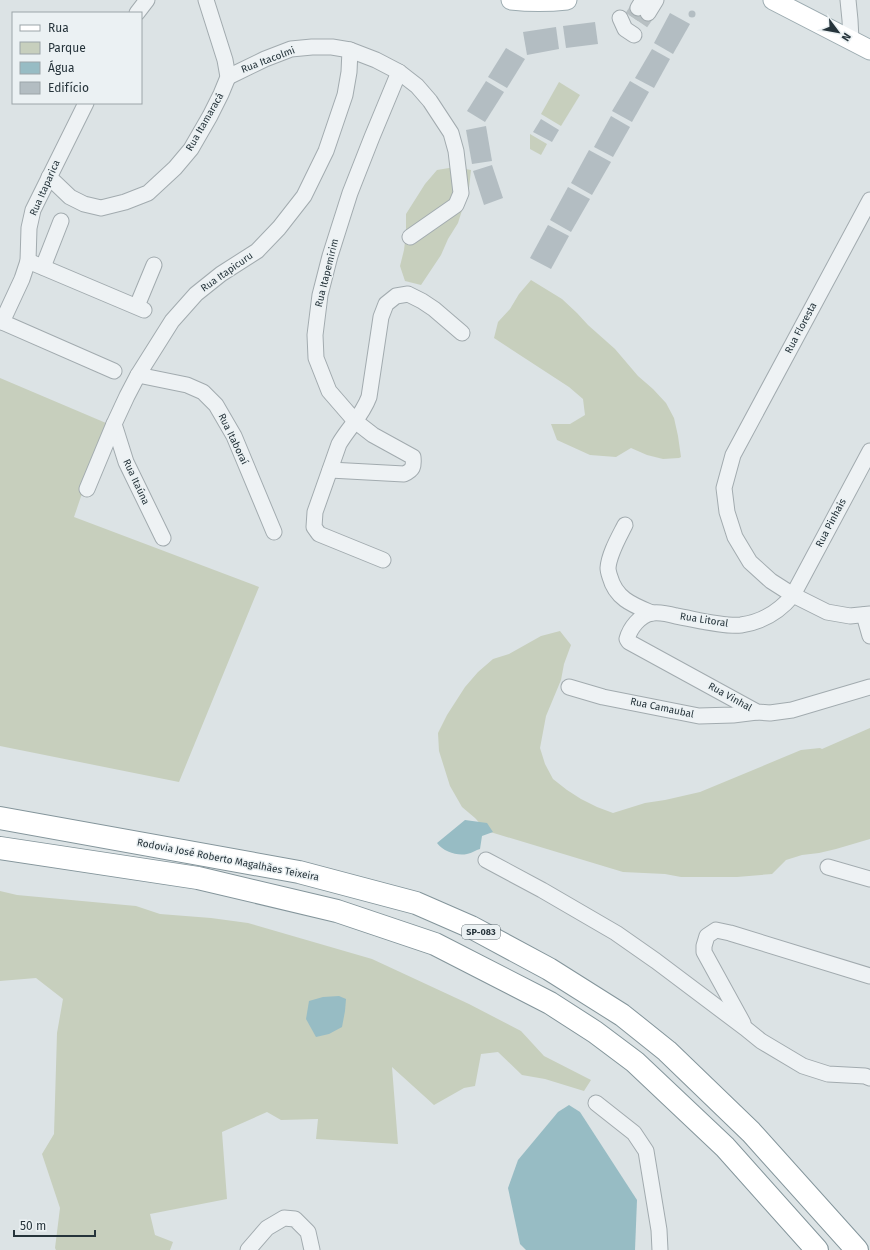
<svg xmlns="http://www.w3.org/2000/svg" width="870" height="1250" viewBox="0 0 870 1250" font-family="'Fira Sans',sans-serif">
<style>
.green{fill:#c7cfbd}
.water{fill:#97bcc4}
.building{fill:#b3bdc2}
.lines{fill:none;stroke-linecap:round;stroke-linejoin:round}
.minor-tunnel{stroke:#b8c0c3;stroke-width:15;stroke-dasharray:15 8;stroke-linecap:butt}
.minor-casing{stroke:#a2abaf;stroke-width:17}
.major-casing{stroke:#9cabb0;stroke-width:21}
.highway-casing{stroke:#84959b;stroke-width:24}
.minor{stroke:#eef2f4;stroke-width:15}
.major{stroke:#fff;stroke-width:19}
.highway{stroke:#fff;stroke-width:22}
.labels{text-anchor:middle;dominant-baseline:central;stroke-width:3;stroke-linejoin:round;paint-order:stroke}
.shield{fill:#ebf1f3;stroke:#616d72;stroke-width:1}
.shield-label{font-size:9px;font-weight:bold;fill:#26343b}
.street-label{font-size:10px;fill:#26343b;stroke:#ebf1f3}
</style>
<rect width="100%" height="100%" fill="#dce3e5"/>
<g class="green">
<polygon points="559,82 580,95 561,126 541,114"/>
<polygon points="530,134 547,144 541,155 530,149"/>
<polygon points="455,167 471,170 469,188 458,223 448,239 441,255 421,285 405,281 400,266 404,250 406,233 406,214 425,184 437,170"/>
<polygon points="531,280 562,299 577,313 588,325 615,349 638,376 653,389 666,403 674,418 678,436 681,457 679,458 663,459 647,455 631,448 616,457 590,455 557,440 551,424 570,424 585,415 583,399 569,387 494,338 498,322 510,309 519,294"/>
<polygon points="0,378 106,423 74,517 259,587 179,782 0,746"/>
<polygon points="560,631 571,645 564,664 561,680 546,716 540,748 545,764 553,779 567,790 581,799 597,807 613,813 645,803 665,800 700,792 801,750 820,748 822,749 870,728 870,839 836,849 819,853 802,855 786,860 772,874 737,877 681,877 665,874 623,872 487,831 475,818 462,807 450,786 439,751 438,733 447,715 465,687 478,672 493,659 509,654 541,636"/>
<polygon points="0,891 17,895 136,906 160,914 211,918 248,923 372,959 469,1004 521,1031 544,1056 591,1080 584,1091 545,1079 522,1075 498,1052 481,1054 475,1086 464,1088 434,1105 392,1067 398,1144 316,1139 318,1119 281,1120 267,1112 222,1132 227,1199 150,1214 155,1235 173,1242 170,1250 56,1250 55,1248 60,1208 42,1154 54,1134 57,1033 63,999 36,978 0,981"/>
</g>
<g class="water">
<path d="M465,820l22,3 6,9 -11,4 -2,13c-4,1 -8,4 -13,5 -10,2 -23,-2 -30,-11z"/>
<polygon points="339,996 346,999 345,1011 342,1027 329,1034 316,1037 306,1019 309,1001 323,997"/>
<polygon points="569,1105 580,1112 637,1200 635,1250 526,1250 520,1244 508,1188 518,1160 558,1112"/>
</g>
<g class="building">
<polygon points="635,6 651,15 645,25 629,15"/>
<circle cx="692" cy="14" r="3.5"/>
<polygon points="670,13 690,24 673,54 654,43"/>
<polygon points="595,22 598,44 566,48 563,26"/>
<polygon points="556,27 559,49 527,55 523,32"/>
<polygon points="506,48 525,59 507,88 488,77"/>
<polygon points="652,49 670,59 654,88 635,78"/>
<polygon points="486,81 504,92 485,122 467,111"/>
<polygon points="630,81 649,92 632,122 612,111"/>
<polygon points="611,116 630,127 613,157 594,147"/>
<polygon points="541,119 559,130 552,142 533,132"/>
<polygon points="486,126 492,161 472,164 466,130"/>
<polygon points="589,150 611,162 592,195 571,183"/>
<polygon points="492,165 503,198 484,205 473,171"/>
<polygon points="568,187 590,199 571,232 550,220"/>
<polygon points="548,225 569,236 551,269 530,258"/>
</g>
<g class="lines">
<g class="minor-tunnel">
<polyline points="632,17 638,8"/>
<polyline points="641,23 648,13"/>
</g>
<g class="minor-casing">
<g id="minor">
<polyline points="848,0 850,20 851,40"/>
<polyline points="638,8 643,0"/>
<polyline points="137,13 147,0"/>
<polyline points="648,13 656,0"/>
<polyline points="620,18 625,29 634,35"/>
<polyline points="228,77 265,59 291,49 312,47 332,47 350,50 376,60 399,72 417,86 430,101 451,133 456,151 461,193 456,205 410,237"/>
<polyline points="49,177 70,197 84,204 101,208 125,202 148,193 175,168 191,149 210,116 221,94 228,77 225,60 206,0"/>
<polyline points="870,200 733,455 724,488 727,512 735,537 750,562 771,581 793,595 827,612 850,616 870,614"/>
<polyline points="28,261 144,310"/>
<polyline points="43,267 61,221"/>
<polyline points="137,306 154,265"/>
<polyline points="0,321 114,371"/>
<polyline points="2,322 22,279 28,261 29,228 33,210 86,103"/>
<polyline points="138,375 187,385 203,392 216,405 234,436 274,532"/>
<polyline points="114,424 126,462 163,538"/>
<path d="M870,451l-77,144c-13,16 -31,27 -52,30 -17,2 -47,-6 -65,-9 -7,-2 -16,-4 -24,-3 -12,2 -22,15 -25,26l2,3 128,70 13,1 22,-3 78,-23"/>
<path d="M330,470l74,4c9,-4 10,-7 9,-17l-40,-22 -18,-14 -26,-30 -13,-33 -1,-23 5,-40 10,-39 20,-63 22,-56 27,-65"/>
<polyline points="87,489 114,424 127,396 138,375 172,321 196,294 221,274 257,251 279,228 304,196 326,151 345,95 349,72 350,50"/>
<path d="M625,525c-6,12 -16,29 -17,43 0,2 1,6 2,9 6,22 23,28 42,36"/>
<path d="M383,560l-64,-26 -5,-7 1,-15 24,-68c10,-17 23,-28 30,-47l12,-80 5,-13 10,-8 12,-2 14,7 12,8 28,24"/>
<polyline points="864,615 870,636"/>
<polyline points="569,687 603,697 699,716 733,715 757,712"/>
<polyline points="486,860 542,890 616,933 656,961 745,1028 761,1041 803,1066 828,1074 865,1076 870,1078"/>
<polyline points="828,867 870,879"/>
<polyline points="743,1023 704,952 704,946 707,936 716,930 730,933 870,976"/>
<polyline points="596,1103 634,1133 646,1151 659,1230 660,1250"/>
<polyline points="248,1250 267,1228 284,1218 295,1219 308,1232 312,1250"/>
</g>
</g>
<g class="major-casing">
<g id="major">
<path d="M511,0c19,2 37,2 56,0"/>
<polyline points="773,0 870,50"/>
</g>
</g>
<g class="highway-casing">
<g id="highway">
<polyline points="0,818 299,872 416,903 471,927 549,969 622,1015 667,1051 751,1132 857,1250"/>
<polyline points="0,848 198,878 337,911 435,944 550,1003 595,1032 635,1062 725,1147 817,1250"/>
</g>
</g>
<use href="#minor" class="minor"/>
<use href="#major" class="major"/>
<use href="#highway" class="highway"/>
</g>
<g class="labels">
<rect class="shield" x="462" y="925" width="38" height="14" rx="3"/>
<g class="shield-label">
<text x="481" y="932">SP-083</text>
</g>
<g class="street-label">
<text transform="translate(268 60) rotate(-21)">Rua Itacolmi</text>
<text transform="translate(205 122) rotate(-60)">Rua Itamaracá</text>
<text transform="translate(45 188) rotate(-66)">Rua Itaparica</text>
<text transform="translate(227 272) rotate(-35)">Rua Itapicuru</text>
<text transform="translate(327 273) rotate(-76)">Rua Itapemirim</text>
<text transform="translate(801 328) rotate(-62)">Rua Floresta</text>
<text transform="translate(233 439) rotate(64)">Rua Itaboraí</text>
<text transform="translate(136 482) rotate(65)">Rua Itaúna</text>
<text transform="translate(831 523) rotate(-62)">Rua Pinhais</text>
<text transform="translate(704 620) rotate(9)">Rua Litoral</text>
<text transform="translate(730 697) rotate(29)">Rua Vinhal</text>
<text transform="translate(662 708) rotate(12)">Rua Camaubal</text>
<text transform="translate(228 860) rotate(11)">Rodovia José Roberto Magalhães Teixeira</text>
</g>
</g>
<rect x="12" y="12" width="130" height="92" fill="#ebf1f3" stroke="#9ca5a9"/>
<rect x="20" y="25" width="20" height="6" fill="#ffffff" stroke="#9ca5a9"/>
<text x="48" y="32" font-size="12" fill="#26343b">Rua</text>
<rect x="20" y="42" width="20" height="12" fill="#c7cfbd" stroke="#9ca5a9"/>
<text x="48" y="52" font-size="12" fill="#26343b">Parque</text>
<rect x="20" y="62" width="20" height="12" fill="#97bcc4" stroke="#9ca5a9"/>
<text x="48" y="72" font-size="12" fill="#26343b">Água</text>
<rect x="20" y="82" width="20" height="12" fill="#b3bdc2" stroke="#9ca5a9"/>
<text x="48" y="92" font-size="12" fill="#26343b">Edifício</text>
<g transform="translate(838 32) rotate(122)" stroke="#ebf1f3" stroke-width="3" paint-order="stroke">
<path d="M0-3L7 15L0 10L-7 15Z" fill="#26343b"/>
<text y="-6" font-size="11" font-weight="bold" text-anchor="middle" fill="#26343b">N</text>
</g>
<path d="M14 1230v6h81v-6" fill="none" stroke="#26343b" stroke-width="2"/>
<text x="20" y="1230" font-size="12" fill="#26343b" stroke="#ebf1f3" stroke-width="3" paint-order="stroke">50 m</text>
</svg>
